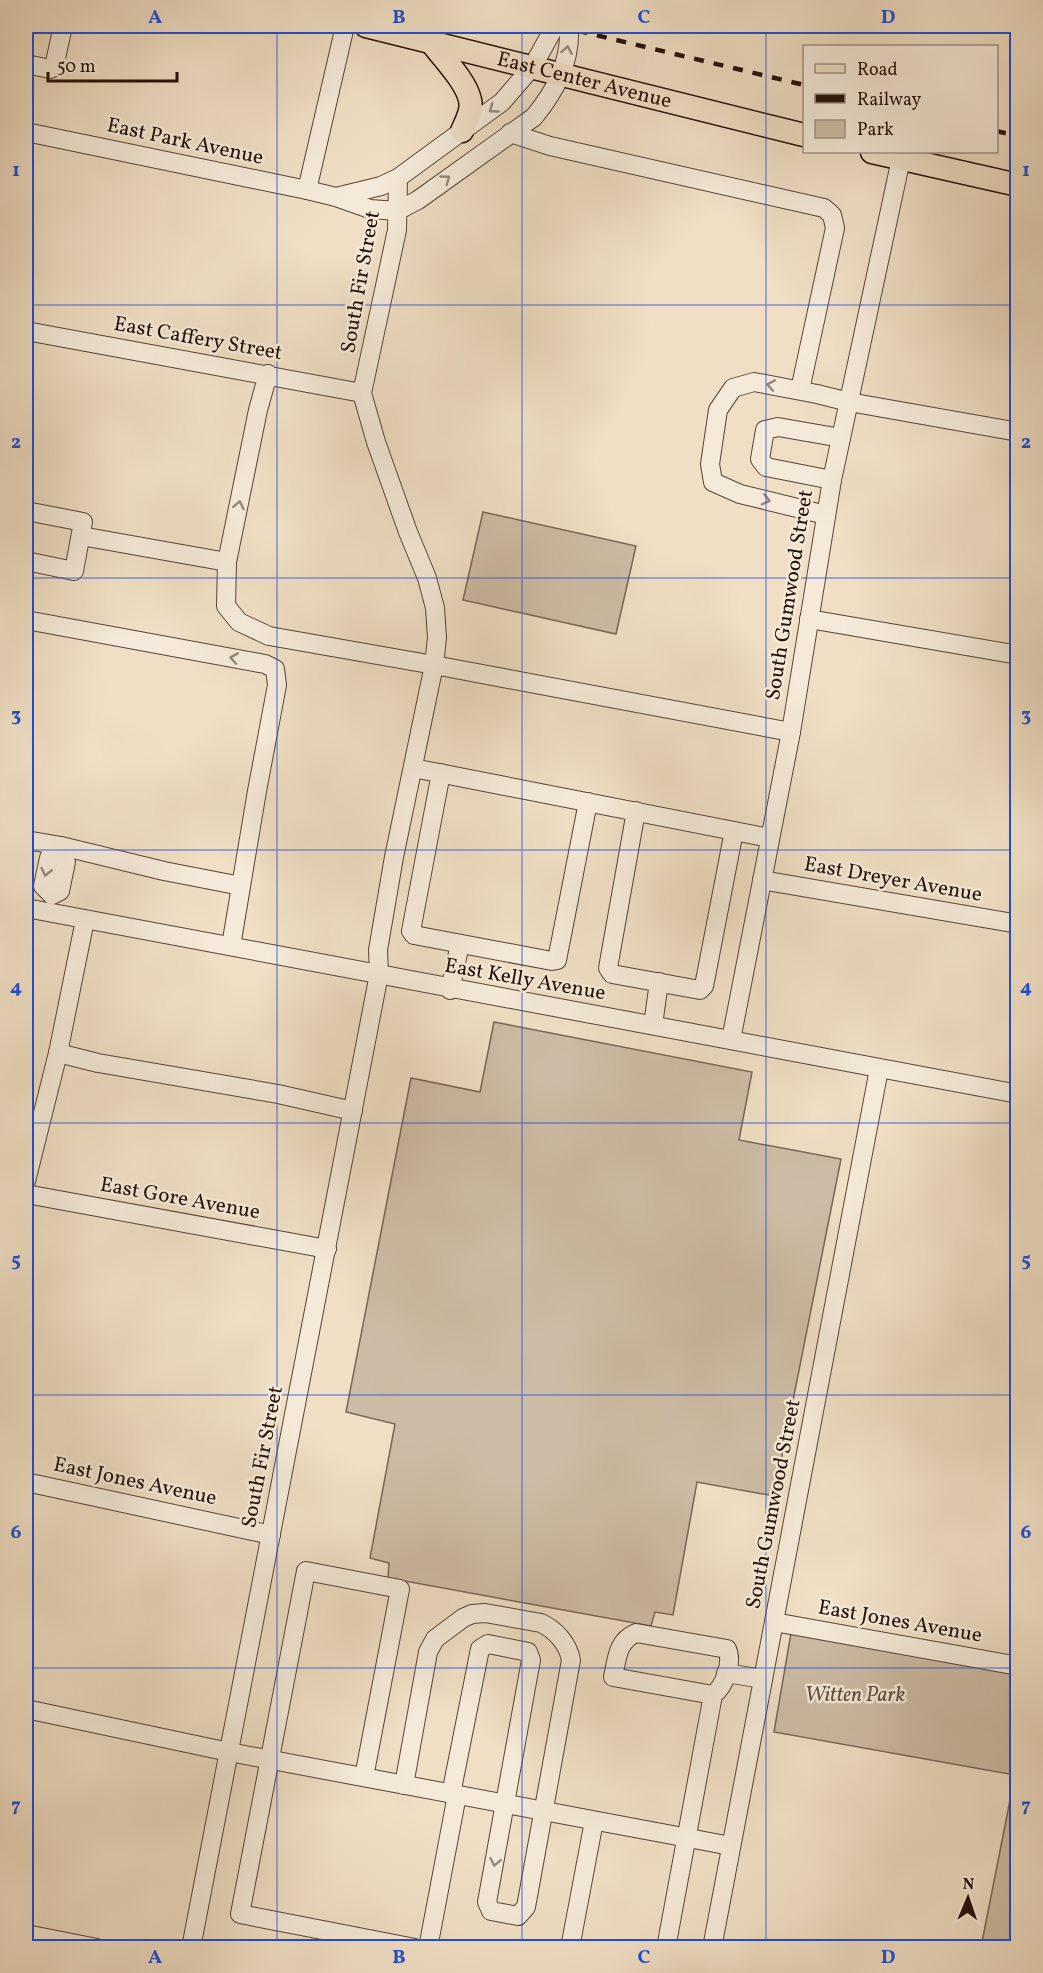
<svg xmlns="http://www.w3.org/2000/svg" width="1043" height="1973" viewBox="0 0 1043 1973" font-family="Vollkorn,serif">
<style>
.green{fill:#cdbca5;stroke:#786657;stroke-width:1.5}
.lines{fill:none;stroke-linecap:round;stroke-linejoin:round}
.minor-casing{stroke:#574438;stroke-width:20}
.major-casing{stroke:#241109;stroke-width:25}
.minor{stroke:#f5ead9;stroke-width:18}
.major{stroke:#f0dfc5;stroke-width:22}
.rail{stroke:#241109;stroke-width:4.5;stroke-dasharray:10 10;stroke-linecap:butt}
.oneway{stroke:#97887b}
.grid{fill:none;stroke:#1d4ed8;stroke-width:1.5;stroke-opacity:0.55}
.labels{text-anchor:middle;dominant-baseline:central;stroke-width:5;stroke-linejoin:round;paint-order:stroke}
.street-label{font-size:21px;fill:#241109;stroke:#f5ead9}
.park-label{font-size:21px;font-style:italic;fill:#5f4d40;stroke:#f5ead9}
.neatline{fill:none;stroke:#1d4ed8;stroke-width:2}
.grid-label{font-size:20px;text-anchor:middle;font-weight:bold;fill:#1d4ed8}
</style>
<rect width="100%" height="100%" fill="#f0dfc5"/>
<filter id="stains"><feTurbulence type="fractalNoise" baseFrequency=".00333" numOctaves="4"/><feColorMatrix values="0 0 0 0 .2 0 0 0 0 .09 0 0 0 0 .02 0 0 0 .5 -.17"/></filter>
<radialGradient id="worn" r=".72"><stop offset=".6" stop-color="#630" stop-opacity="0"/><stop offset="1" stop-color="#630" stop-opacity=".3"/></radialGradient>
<g class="green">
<polygon points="483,512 636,546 616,634 463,600"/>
<polygon points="494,1022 752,1072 739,1140 841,1159 774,1496 697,1482 673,1615 655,1612 651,1626 388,1578 389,1563 370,1558 395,1424 346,1412 411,1078 480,1092"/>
<polygon points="791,1633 1017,1674 1017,1947 981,1947 1015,1775 774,1732"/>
</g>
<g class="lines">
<g class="minor-casing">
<g id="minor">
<polyline points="26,64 50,69 54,67 63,26"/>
<path d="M26,132l281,58 29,7 34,12 27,2 21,-11 116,-83c22,-27 37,-55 35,-91"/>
<polyline points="510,133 550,146 824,208 832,215 835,228 800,390"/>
<polyline points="307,190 345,26"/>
<polyline points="336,197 381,186 398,178 502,102 533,66 555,26"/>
<polyline points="26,331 362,393"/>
<polyline points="268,374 258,410 227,562 226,606 239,622 269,636 434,665 791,732"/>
<polyline points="832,480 766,467 760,459 765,430 778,427 841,438"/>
<polyline points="26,511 83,522 74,571 26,561"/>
<polyline points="826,515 740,494 713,482 710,464 718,410 733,388 754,382 817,394 849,402 1018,432"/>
<polyline points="81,536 227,562"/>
<polyline points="809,619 1018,655"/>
<polyline points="26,620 265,664 275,669 277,685 257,791 231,946"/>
<polyline points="413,768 770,838"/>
<polyline points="441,773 411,931 414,935 552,961 557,960 588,802"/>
<polyline points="636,811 608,968 612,974 700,990 704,986 734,831"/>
<polyline points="26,840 61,846 60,852 66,862 60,891 52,895"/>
<polyline points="61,846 164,871 241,886"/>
<polyline points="762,880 1018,924"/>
<polyline points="52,895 43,886 49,858 60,852"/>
<path d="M26,908c330,64 661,125 992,186"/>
<polyline points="450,990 460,944"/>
<polyline points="653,1025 659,982"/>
<polyline points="731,1040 791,732 832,480 901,159"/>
<polyline points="58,1053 98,1063 278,1094 353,1111"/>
<polyline points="26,1181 58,1053 85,920"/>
<polyline points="26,1194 327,1249"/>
<polyline points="26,1482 271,1535"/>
<polyline points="774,1622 1018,1666"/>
<polyline points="726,1673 763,1679"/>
<polyline points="26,1709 229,1752 731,1846"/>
<polyline points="364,1777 400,1589 306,1571 240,1914 415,1948"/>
<path d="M404,1785l24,-133 7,-13 28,-21 9,-4 13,-1 56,10c15,7 27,21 30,37l-45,247 -8,9 -27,-5 -4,-9 44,-242 -3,-8 -40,-8 -8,5 -29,145"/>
<polyline points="26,1934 97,1948"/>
<polyline points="191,1948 379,974 378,950 394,857 434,665 437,638 435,608 427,578 408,532 376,442 362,393 397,230 398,178"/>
<polyline points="428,1948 457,1795"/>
<polyline points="570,1948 594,1821"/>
<path d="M666,1948l47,-253 -100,-18c4,-18 4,-36 23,-44l91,16c6,13 -2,37 -14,46"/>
<polyline points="712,1948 879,1069"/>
</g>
</g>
<g class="major-casing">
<g id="major">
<path id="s1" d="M366,26l438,109"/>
<path d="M431,42c11,15 35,39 39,58 3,10 -4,22 -8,31"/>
<polyline points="872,152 1018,185"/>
</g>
</g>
<use href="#minor" class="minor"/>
<use href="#major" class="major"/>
<g class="rail">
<polyline points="558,26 804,85"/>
<polyline points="996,131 1018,136"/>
</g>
</g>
<defs><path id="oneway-chevron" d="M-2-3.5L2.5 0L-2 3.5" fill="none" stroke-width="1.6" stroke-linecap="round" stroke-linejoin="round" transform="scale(1.5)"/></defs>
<g class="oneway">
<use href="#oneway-chevron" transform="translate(567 50) rotate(-80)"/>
<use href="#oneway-chevron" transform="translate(493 109) rotate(144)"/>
<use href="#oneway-chevron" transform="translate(446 179) rotate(-36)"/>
<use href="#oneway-chevron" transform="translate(771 385) rotate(-170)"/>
<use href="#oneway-chevron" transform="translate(766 500) rotate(14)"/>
<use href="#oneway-chevron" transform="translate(239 505) rotate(-78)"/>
<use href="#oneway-chevron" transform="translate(234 658) rotate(-170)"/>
<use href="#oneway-chevron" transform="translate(46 872) rotate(103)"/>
<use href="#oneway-chevron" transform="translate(495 1862) rotate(101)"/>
</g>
<path class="grid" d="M277,26v1922M522,26v1922M766,26v1922M26,305h992M26,578h992M26,850h992M26,1123h992M26,1395h992M26,1668h992"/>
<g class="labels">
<g class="street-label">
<text stroke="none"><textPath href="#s1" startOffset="225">East Center Avenue</textPath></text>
<text transform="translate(185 142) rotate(12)">East Park Avenue</text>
<text transform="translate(361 282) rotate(-80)">South Fir Street</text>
<text transform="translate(198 339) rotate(10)">East Caffery Street</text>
<text transform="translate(790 595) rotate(-81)">South Gumwood Street</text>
<text transform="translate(893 880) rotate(10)">East Dreyer Avenue</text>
<text transform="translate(525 980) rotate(10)">East Kelly Avenue</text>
<text transform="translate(180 1199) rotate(10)">East Gore Avenue</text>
<text transform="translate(263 1457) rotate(-79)">South Fir Street</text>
<text transform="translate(135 1482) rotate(12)">East Jones Avenue</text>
<text transform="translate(774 1504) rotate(-79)">South Gumwood Street</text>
<text transform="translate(900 1622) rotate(10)">East Jones Avenue</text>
</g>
<g class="park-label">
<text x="855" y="1695">Witten Park</text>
</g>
</g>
<rect width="1043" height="1973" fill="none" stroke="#f0dfc5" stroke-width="66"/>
<rect x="803" y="45" width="195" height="108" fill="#f5ead9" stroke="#a19386" stroke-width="1.5"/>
<rect x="815" y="64" width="30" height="9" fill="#f0dfc5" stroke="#a19386" stroke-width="1.5"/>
<text x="857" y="75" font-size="18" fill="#241109">Road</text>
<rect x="815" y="94" width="30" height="9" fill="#241109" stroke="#a19386" stroke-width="1.5"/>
<text x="857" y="105" font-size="18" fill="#241109">Railway</text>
<rect x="815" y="120" width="30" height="18" fill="#cdbca5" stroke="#a19386" stroke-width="1.5"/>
<text x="857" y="135" font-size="18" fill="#241109">Park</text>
<g transform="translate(968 1898) rotate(2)" stroke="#f5ead9" stroke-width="4.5" paint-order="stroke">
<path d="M0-4.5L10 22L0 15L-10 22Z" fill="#241109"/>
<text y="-9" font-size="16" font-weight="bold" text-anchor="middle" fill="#241109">N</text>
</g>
<path d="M48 72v9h129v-9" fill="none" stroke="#241109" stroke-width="3"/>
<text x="57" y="72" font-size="18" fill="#241109" stroke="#f5ead9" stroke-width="4.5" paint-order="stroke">50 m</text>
<rect x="33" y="33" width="977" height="1907" class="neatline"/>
<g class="grid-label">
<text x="155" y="23">A</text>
<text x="399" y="23">B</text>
<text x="644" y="23">C</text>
<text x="888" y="23">D</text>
<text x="16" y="176">1</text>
<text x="1026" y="176">1</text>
<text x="16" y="448">2</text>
<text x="1026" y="448">2</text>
<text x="16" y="721">3</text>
<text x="1026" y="721">3</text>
<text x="16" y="993">4</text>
<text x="1026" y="993">4</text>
<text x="16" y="1266">5</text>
<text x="1026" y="1266">5</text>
<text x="16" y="1538">6</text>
<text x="1026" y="1538">6</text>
<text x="16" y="1811">7</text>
<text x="1026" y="1811">7</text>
<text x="155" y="1963">A</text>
<text x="399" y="1963">B</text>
<text x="644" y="1963">C</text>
<text x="888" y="1963">D</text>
</g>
<rect width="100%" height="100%" filter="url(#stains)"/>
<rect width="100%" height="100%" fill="url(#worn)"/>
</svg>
